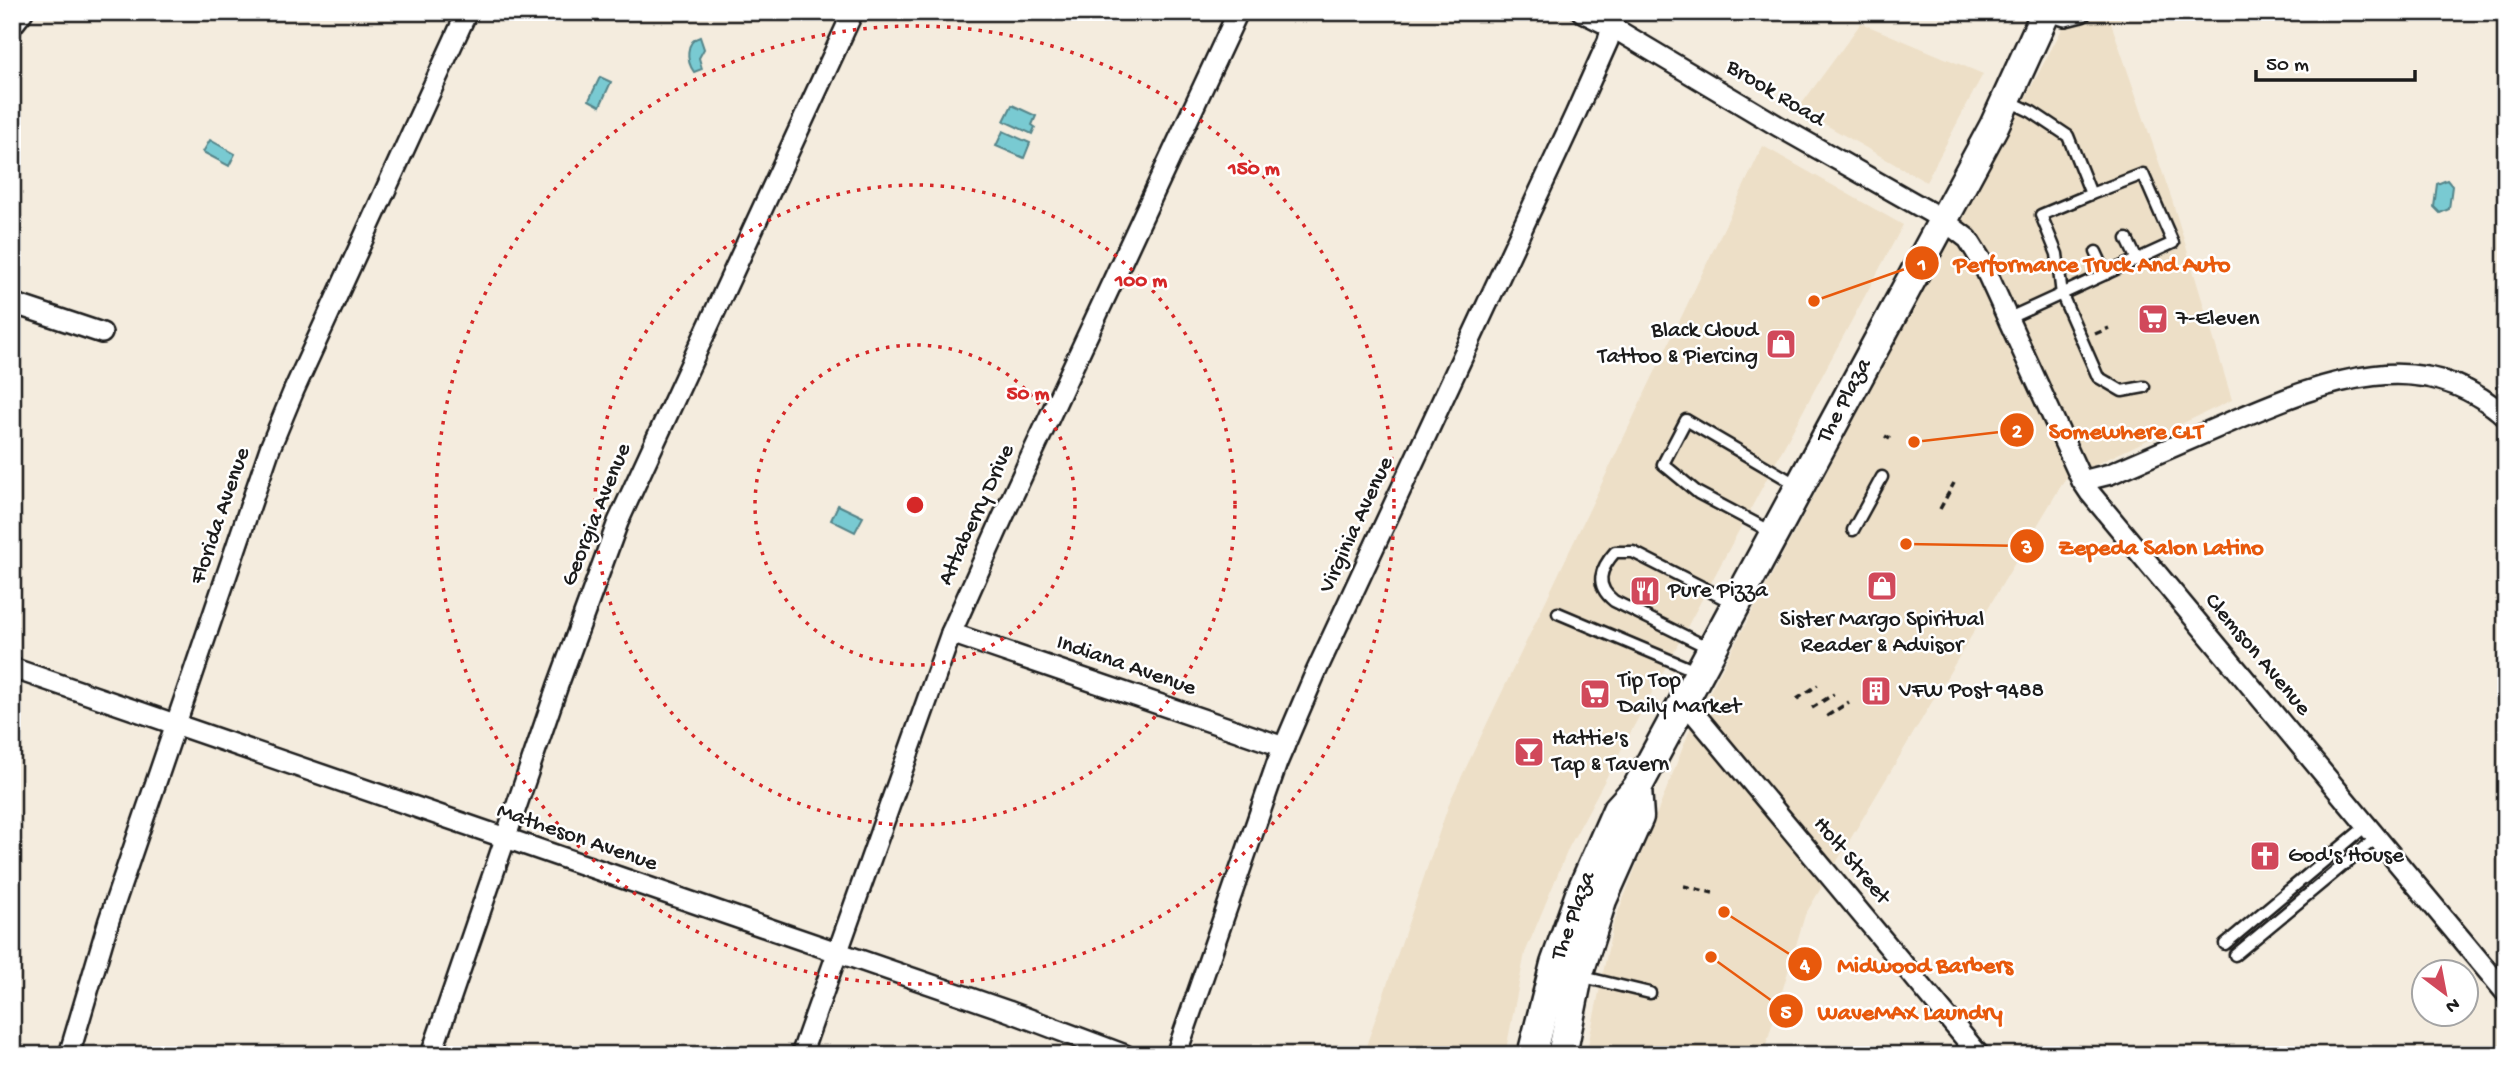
<svg xmlns="http://www.w3.org/2000/svg" width="2518" height="1067" viewBox="0 0 2518 1067" font-family="'Gochi Hand',sans-serif">
<style>
.built{fill:#eddfc7}
.water{fill:#79cad2;stroke:#548489;stroke-width:2}
.lines{fill:none;stroke-linecap:round;stroke-linejoin:round}
.service-casing{stroke:#1c1c1c;stroke-width:15}
.minor-casing{stroke:#1c1c1c;stroke-width:24}
.secondary-casing{stroke:#1c1c1c;stroke-width:33}
.path{stroke:#1c1c1c;stroke-width:3.5;stroke-dasharray:7 5;stroke-linecap:butt}
.service{stroke:#fff;stroke-width:10}
.minor{stroke:#fff;stroke-width:19}
.secondary{stroke:#fff;stroke-width:28}
.ring{fill:none;stroke:#d62828;stroke-width:3.5;stroke-dasharray:3.5 7}
.labels{text-anchor:middle;dominant-baseline:central;stroke-width:5;stroke-linejoin:round;paint-order:stroke}
.street-label{font-size:23px;fill:#1c1c1c;stroke:#fff}
.poi-label{font-size:23px;fill:#1c1c1c;stroke:#fff;text-anchor:start}
.centre{fill:#d62828;stroke:#fff;stroke-width:3.5}
.ring-label{font-size:21px;text-anchor:middle;font-weight:bold;fill:#d62828;stroke:#fff;stroke-width:5;stroke-linejoin:round;paint-order:stroke}
.leader{fill:none;stroke:#e8590c;stroke-width:2.5}
.callout-dot{fill:#e8590c;stroke:#fff;stroke-width:2.5}
.mark-label{font-size:21px;text-anchor:middle;font-weight:bold;fill:#fff}
.callout-label{font-size:24px;text-anchor:middle;font-weight:bold;fill:#e8590c;stroke:#fff;stroke-width:5;stroke-linejoin:round;paint-order:stroke}
</style>
<rect width="100%" height="100%" fill="#f4ecde"/>
<filter id="ink" filterUnits="userSpaceOnUse"><feTurbulence type="fractalNoise" baseFrequency=".0143" numOctaves="2"/><feDisplacementMap in="SourceGraphic" scale="14" xChannelSelector="R" yChannelSelector="G"/><feConvolveMatrix kernelMatrix="1 2 1 2 8 2 1 2 1" color-interpolation-filters="sRGB"/></filter>
<g filter="url(#ink)">
<g class="built">
<polygon points="2071,12 2134,12 2111,23 2172,200 2232,400 2065,479 1805,915 1763,1055 1586,1055 1613,925 1691,727"/>
<polygon points="1861,23 1983,74 1926,182 1798,109"/>
<polygon points="1763,146 1903,225 1569,847 1525,953 1505,1055 1363,1055 1450,801"/>
</g>
<g class="water">
<path d="M700,37l4,12 -5,9 3,11 -8,3c-8,-11 -9,-31 6,-35z"/>
<polygon points="600,77 611,82 600,106 589,100"/>
<polygon points="1012,105 1036,116 1032,125 1035,127 1032,134 1004,121"/>
<polygon points="1003,131 1030,143 1024,158 996,146"/>
<polygon points="210,140 235,154 229,166 203,152"/>
<polygon points="2447,180 2452,186 2449,209 2440,213 2434,207 2437,184"/>
<polygon points="838,505 863,517 855,532 831,520"/>
</g>
<g class="lines">
<g class="service-casing">
<g id="service">
<polyline points="2009,101 2032,112 2068,136 2091,194 2041,215 2057,254 2062,295 2098,377 2122,391 2144,387"/>
<polyline points="2127,239 2137,260"/>
<polyline points="2096,252 2106,274"/>
<polyline points="2009,318 2173,243 2143,174 2091,194"/>
<polyline points="1853,530 1882,477"/>
<polyline points="1772,532 1698,493 1663,464 1686,420 1799,486"/>
<polyline points="1558,613 1698,672"/>
<path d="M1711,649l-97,-48c-20,-16 -14,-32 1,-49h18l102,52"/>
<polyline points="2225,944 2366,826"/>
<polyline points="2235,955 2376,838"/>
<polyline points="1579,976 1650,993"/>
</g>
</g>
<g class="minor-casing">
<g id="minor">
<polyline points="1582,12 1612,27 1778,126 1942,219 1968,239 1981,260 2082,481 2090,493 2506,993"/>
<polyline points="2052,12 2065,16 2081,12"/>
<polyline points="12,26 23,12"/>
<polyline points="12,303 102,333"/>
<path d="M2082,481l28,-7c42,-18 85,-37 127,-55 89,-38 186,-77 269,-2"/>
<polyline points="951,633 1284,747"/>
<polyline points="12,668 1008,1011 1125,1055"/>
<polyline points="1683,700 1979,1055"/>
<polyline points="69,1055 109,920 270,448 294,390 467,12"/>
<polyline points="431,1055 558,685 618,522 853,12"/>
<polyline points="801,1055 951,633 1002,519 1238,12"/>
<polyline points="1176,1055 1277,763 1315,674 1575,115 1608,41 1615,12"/>
</g>
</g>
<g class="secondary-casing">
<g id="secondary">
<polyline points="1532,1055 1555,964 1580,894 1617,810 1637,788 1994,126 2046,12"/>
<polyline points="1562,1055 1578,976 1602,900 1639,817 1637,788"/>
</g>
</g>
<g class="path">
<polyline points="2095,334 2109,328"/>
<polyline points="1885,436 1890,439"/>
<polyline points="1940,509 1954,483"/>
<polyline points="1797,699 1818,685"/>
<polyline points="1812,708 1834,694"/>
<polyline points="1827,716 1849,702"/>
<polyline points="1684,886 1713,893"/>
</g>
<use href="#service" class="service"/>
<use href="#minor" class="minor"/>
<use href="#secondary" class="secondary"/>
</g>
</g>
<g class="ring">
<circle cx="915" cy="505" r="160"/>
<circle cx="915" cy="505" r="320"/>
<circle cx="915" cy="505" r="479"/>
</g>
<defs>
<g id="supermarket-square" transform="scale(1.575)"><rect x="-9" y="-9" width="18" height="18" rx="4" fill="#d1495b" stroke="#fff"/><path d="M-6-5.5h2.5l.6 2H6L4.5 2H-2.5L-4.4-4H-6ZM-1.5 3.2a1.3 1.3 0 1 0 .1 0ZM3 3.2a1.3 1.3 0 1 0 .1 0Z" fill="#fff"/></g>
<g id="shop-square" transform="scale(1.575)"><rect x="-9" y="-9" width="18" height="18" rx="4" fill="#d1495b" stroke="#fff"/><path d="M-5-2.5h2.3a2.7 3.5 0 0 1 5.4 0H5L5.5 6h-11ZM-1.5-2.5h3a1.5 2.3 0 0 0-3 0Z" fill="#fff"/></g>
<g id="restaurant-square" transform="scale(1.575)"><rect x="-9" y="-9" width="18" height="18" rx="4" fill="#d1495b" stroke="#fff"/><path d="M-5-6h1v4h1v-4h1v4h1v-4h1v5L-1.5 .5V6h-2V.5L-5-1ZM5-6V6H3V1.5H1.5Q1.5-4 5-6Z" fill="#fff"/></g>
<g id="building-square" transform="scale(1.575)"><rect x="-9" y="-9" width="18" height="18" rx="4" fill="#d1495b" stroke="#fff"/><path d="M-4-6H4V6H1V3H-1V6H-4ZM-2.5-4.3h1.7v1.8h-1.7ZM.8-4.3h1.7v1.8H.8ZM-2.5-1h1.7V.8h-1.7ZM.8-1h1.7V.8H.8Z" fill="#fff"/></g>
<g id="bar-square" transform="scale(1.575)"><rect x="-9" y="-9" width="18" height="18" rx="4" fill="#d1495b" stroke="#fff"/><path d="M-6-5H6L.8 .8V4.5H3.5V6h-7V4.5H-.8V.8Z" fill="#fff"/></g>
<g id="church-square" transform="scale(1.575)"><rect x="-9" y="-9" width="18" height="18" rx="4" fill="#d1495b" stroke="#fff"/><path d="M-1.2-6h2.4v3.5h3.3v2.4h-3.3V6h-2.4V-.1h-3.3v-2.4h3.3Z" fill="#fff"/></g>
</defs>
<g fill-rule="evenodd">
<use href="#supermarket-square" x="2153" y="319"/>
<use href="#shop-square" x="1781" y="344"/>
<use href="#shop-square" x="1882" y="586"/>
<use href="#restaurant-square" x="1645" y="591"/>
<use href="#building-square" x="1876" y="691"/>
<use href="#supermarket-square" x="1595" y="694"/>
<use href="#bar-square" x="1529" y="752"/>
<use href="#church-square" x="2265" y="856"/>
</g>
<g class="labels">
<g class="street-label">
<text transform="translate(1775 94) rotate(31)">Brook Road</text>
<text transform="translate(1845 401) rotate(-62)">The Plaza</text>
<text transform="translate(597 515) rotate(-68)">Georgia Avenue</text>
<text transform="translate(977 515) rotate(-65)">Attaberry Drive</text>
<text transform="translate(221 516) rotate(-71)">Florida Avenue</text>
<text transform="translate(1357 525) rotate(-65)">Virginia Avenue</text>
<text transform="translate(2257 655) rotate(50)">Clemson Avenue</text>
<text transform="translate(1126 666) rotate(19)">Indiana Avenue</text>
<text transform="translate(577 838) rotate(19)">Matheson Avenue</text>
<text transform="translate(1851 861) rotate(50)">Holt Street</text>
<text transform="translate(1574 916) rotate(-70)">The Plaza</text>
</g>
<g class="poi-label">
<text x="2176" y="319">7-Eleven</text>
<text x="1758" y="331" text-anchor="end">Black Cloud<tspan x="1758" dy="26">Tattoo &amp; Piercing</tspan></text>
<text x="1668" y="591">Pure Pizza</text>
<text x="1882" y="620" text-anchor="middle">Sister Margo Spiritual<tspan x="1882" dy="26">Reader &amp; Advisor</tspan></text>
<text x="1618" y="681">Tip Top<tspan x="1618" dy="26">Daily Market</tspan></text>
<text x="1899" y="691">VFW Post 9488</text>
<text x="1552" y="739">Hattie's<tspan x="1552" dy="26">Tap &amp; Tavern</tspan></text>
<text x="2288" y="856">God's House</text>
</g>
</g>
<circle cx="915" cy="505" r="10" class="centre"/>
<g class="ring-label">
<text x="1254" y="174">150 m</text>
<text x="1141" y="286">100 m</text>
<text x="1028" y="399">50 m</text>
</g>
<path class="leader" d="M1814 301L1922 263M1914 442L2017 430M1906 544L2027 546M1724 912L1805 964M1711 957L1786 1011"/>
<g class="callout-dot">
<circle cx="1814" cy="301" r="7"/>
<circle cx="1914" cy="442" r="7"/>
<circle cx="1906" cy="544" r="7"/>
<circle cx="1724" cy="912" r="7"/>
<circle cx="1711" cy="957" r="7"/>
<circle cx="1922" cy="263" r="18"/>
<circle cx="2017" cy="430" r="18"/>
<circle cx="2027" cy="546" r="18"/>
<circle cx="1805" cy="964" r="18"/>
<circle cx="1786" cy="1011" r="18"/>
</g>
<g class="mark-label">
<text x="1922" y="270">1</text>
<text x="2017" y="437">2</text>
<text x="2027" y="553">3</text>
<text x="1805" y="971">4</text>
<text x="1786" y="1018">5</text>
</g>
<g class="callout-label">
<text x="2092" y="271">Performance Truck And Auto</text>
<text x="2126" y="438">Somewhere CLT</text>
<text x="2161" y="554">Zepeda Salon Latino</text>
<text x="1925" y="972">Midwood Barbers</text>
<text x="1910" y="1019">WaveMAX Laundry</text>
</g>
<rect width="2518" height="1067" fill="none" stroke="#fff" stroke-width="42"/>
<rect x="21" y="21" width="2476" height="1025" fill="none" stroke="#1c1c1c" stroke-width="2.5" filter="url(#ink)"/>
<g transform="translate(2445 993) rotate(148)"><circle r="33" fill="#ffffff" stroke="#a4a4a4" stroke-width="2"/>
<path d="M0-5L12 26L0 18L-12 26Z" fill="#d1495b"/>
<text y="-10" font-size="19" font-weight="bold" text-anchor="middle" fill="#1c1c1c">N</text>
</g>
<path d="M2256 70v10h159v-10" fill="none" stroke="#1c1c1c" stroke-width="3.5"/>
<text x="2266" y="70" font-size="21" fill="#1c1c1c" stroke="#ffffff" stroke-width="5" paint-order="stroke">50 m</text>
</svg>
